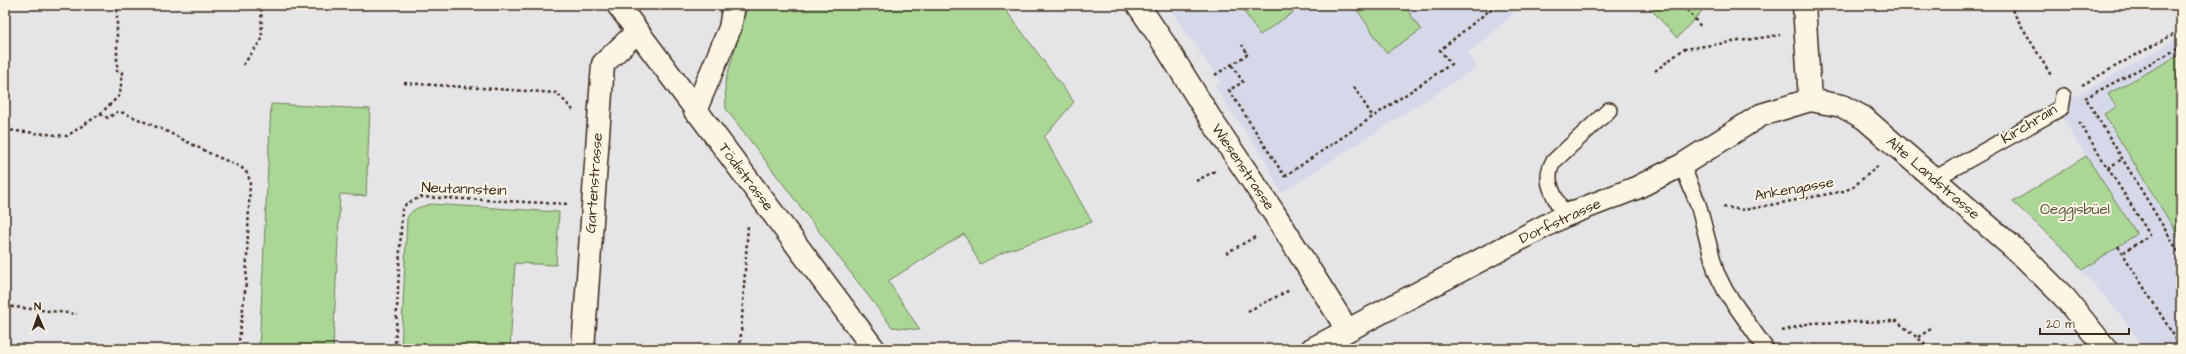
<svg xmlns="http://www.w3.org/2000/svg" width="2186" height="354" viewBox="0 0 2186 354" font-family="'Architects Daughter',sans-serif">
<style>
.built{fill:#d5d8e8}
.green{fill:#aad796;stroke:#72805a}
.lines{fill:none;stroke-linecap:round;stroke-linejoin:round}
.service-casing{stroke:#3b2a1e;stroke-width:18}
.minor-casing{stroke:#3b2a1e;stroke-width:25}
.tertiary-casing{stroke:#3b2a1e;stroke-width:25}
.path{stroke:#3b2a1e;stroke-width:2.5;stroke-dasharray:3 3;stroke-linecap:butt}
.service{stroke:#fcf5e5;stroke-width:15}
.minor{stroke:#fcf5e5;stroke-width:22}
.tertiary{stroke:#fcf5e5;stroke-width:22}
.labels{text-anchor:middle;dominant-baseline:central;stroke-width:4;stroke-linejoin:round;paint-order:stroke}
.street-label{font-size:15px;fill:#3b2a1e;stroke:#fcf5e5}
.park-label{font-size:15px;fill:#57553c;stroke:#fcf5e5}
</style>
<rect width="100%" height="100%" fill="#e5e4e7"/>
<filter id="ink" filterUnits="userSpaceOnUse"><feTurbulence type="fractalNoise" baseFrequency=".025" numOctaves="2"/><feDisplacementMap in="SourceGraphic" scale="8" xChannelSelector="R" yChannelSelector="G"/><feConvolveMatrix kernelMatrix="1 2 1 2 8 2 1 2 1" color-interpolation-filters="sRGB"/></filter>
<g filter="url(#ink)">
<g class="built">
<polygon points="1167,5 1470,5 1514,10 1512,15 1467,54 1477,67 1281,193 1265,160 1215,87 1221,82"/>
<polygon points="2181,37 2181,349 2144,349 2126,322 2066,252 2013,202 2086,156 2059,113 2074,97"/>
</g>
<g class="green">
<polygon points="748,5 1002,5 1074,102 1044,137 1092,222 1006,251 980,264 964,234 888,281 920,330 892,327 726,109 725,83"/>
<polygon points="1240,5 1304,5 1260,35"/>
<polygon points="1354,5 1404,5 1421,30 1386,53"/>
<polygon points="1647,5 1700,5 1704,9 1677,38"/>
<polygon points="2181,54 2181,240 2104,114 2116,107 2108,94"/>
<polygon points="271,104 370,109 366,196 340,194 333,349 259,349"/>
<polygon points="2086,156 2137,234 2082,270 2066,251 2013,202"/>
<path d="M431,204l128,8 -3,53 -41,-2 -5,86h-109l6,-131c6,-11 14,-11 24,-14z"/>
</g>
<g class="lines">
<g class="service-casing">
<g id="service">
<polyline points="1682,165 1698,204 1716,272 1726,292 1766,349"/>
<polyline points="1934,179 2061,108 2063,96"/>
<path d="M1564,216c-8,-19 -22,-34 -11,-54l56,-52"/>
</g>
</g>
<g class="minor-casing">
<g id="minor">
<polyline points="1138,5 1165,45 1212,121 1274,213 1340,318 1346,331"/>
<polyline points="1804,5 1810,100"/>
<polyline points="695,111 730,28 734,5"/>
<polyline points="583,349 603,64 637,32"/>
</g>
</g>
<g class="tertiary-casing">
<g id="tertiary">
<polyline points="618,5 874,349"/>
<polyline points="1312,349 1564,216 1636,188 1682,165 1761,115 1810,100 1842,106 1864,118 2025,258 2065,298 2106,349"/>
</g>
</g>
<g class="path">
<polyline points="1518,5 1521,5"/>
<polyline points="1683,5 1702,28"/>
<polyline points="2009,5 2052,77"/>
<polyline points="243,65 262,39 261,5"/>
<polyline points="1232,65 1243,82 1229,90 1285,177"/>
<polyline points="1655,71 1684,49 1780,35"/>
<polyline points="1215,75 1248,54 1242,45"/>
<polyline points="404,83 557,93 573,110"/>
<polyline points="2082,85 2181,30"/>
<polyline points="1354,87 1373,117"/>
<polyline points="2085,98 2181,47"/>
<polyline points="2087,100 2181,256"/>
<polyline points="100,114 108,118 117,112 124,113 166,131 211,154 241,167 247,173 250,181 246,283 238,349"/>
<polyline points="2079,122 2150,235 2124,252"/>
<polyline points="5,130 67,136 100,114 120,95 122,72 117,71 117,5"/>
<polyline points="2108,168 2122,159"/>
<polyline points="1285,176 1451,64 1440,50 1496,5"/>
<polyline points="1196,181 1215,171"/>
<polyline points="1723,207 1744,210 1844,191 1853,187 1879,165"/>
<polyline points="2118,246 2181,347"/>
<polyline points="1226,253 1257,236"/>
<polyline points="5,306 77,314"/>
<polyline points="1248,311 1290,290"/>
<path d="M1782,331l28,-8 87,-2c11,10 23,18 34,28"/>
<polyline points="1918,337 1931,329"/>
<polyline points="395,349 402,210 406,204 421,197 567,204"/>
<polyline points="740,349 748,225"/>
</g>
<use href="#service" class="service"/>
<use href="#minor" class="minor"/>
<use href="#tertiary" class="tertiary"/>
</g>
</g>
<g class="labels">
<g class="street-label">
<text transform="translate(2029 124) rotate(-31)">Kirchrain</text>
<text transform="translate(1243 167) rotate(56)">Wiesenstrasse</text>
<text transform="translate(746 177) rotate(53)">Tödistrasse</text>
<text transform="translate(1933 178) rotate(41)">Alte Landstrasse</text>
<text transform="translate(594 183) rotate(-86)">Gartenstrasse</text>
<text transform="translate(464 189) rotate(2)">Neutannstein</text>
<text transform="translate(1794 189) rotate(-10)">Ankengasse</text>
<text transform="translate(1560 221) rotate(-25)">Dorfstrasse</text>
</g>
<g class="park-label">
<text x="2075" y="209">Oeggisbüel</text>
</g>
</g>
<rect width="2186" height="354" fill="none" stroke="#fcf5e5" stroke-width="20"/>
<rect x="10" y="10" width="2166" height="334" fill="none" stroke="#3b2a1e" stroke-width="1.5" filter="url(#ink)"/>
<g transform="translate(38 316) rotate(358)" stroke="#fcf5e5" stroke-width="3" paint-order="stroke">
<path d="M0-3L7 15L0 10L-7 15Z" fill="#3b2a1e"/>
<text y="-6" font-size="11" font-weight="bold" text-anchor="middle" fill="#3b2a1e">N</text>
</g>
<path d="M2040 328v6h89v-6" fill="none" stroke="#3b2a1e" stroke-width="2"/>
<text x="2046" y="328" font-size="12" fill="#3b2a1e" stroke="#fcf5e5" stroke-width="3" paint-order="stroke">20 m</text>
</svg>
